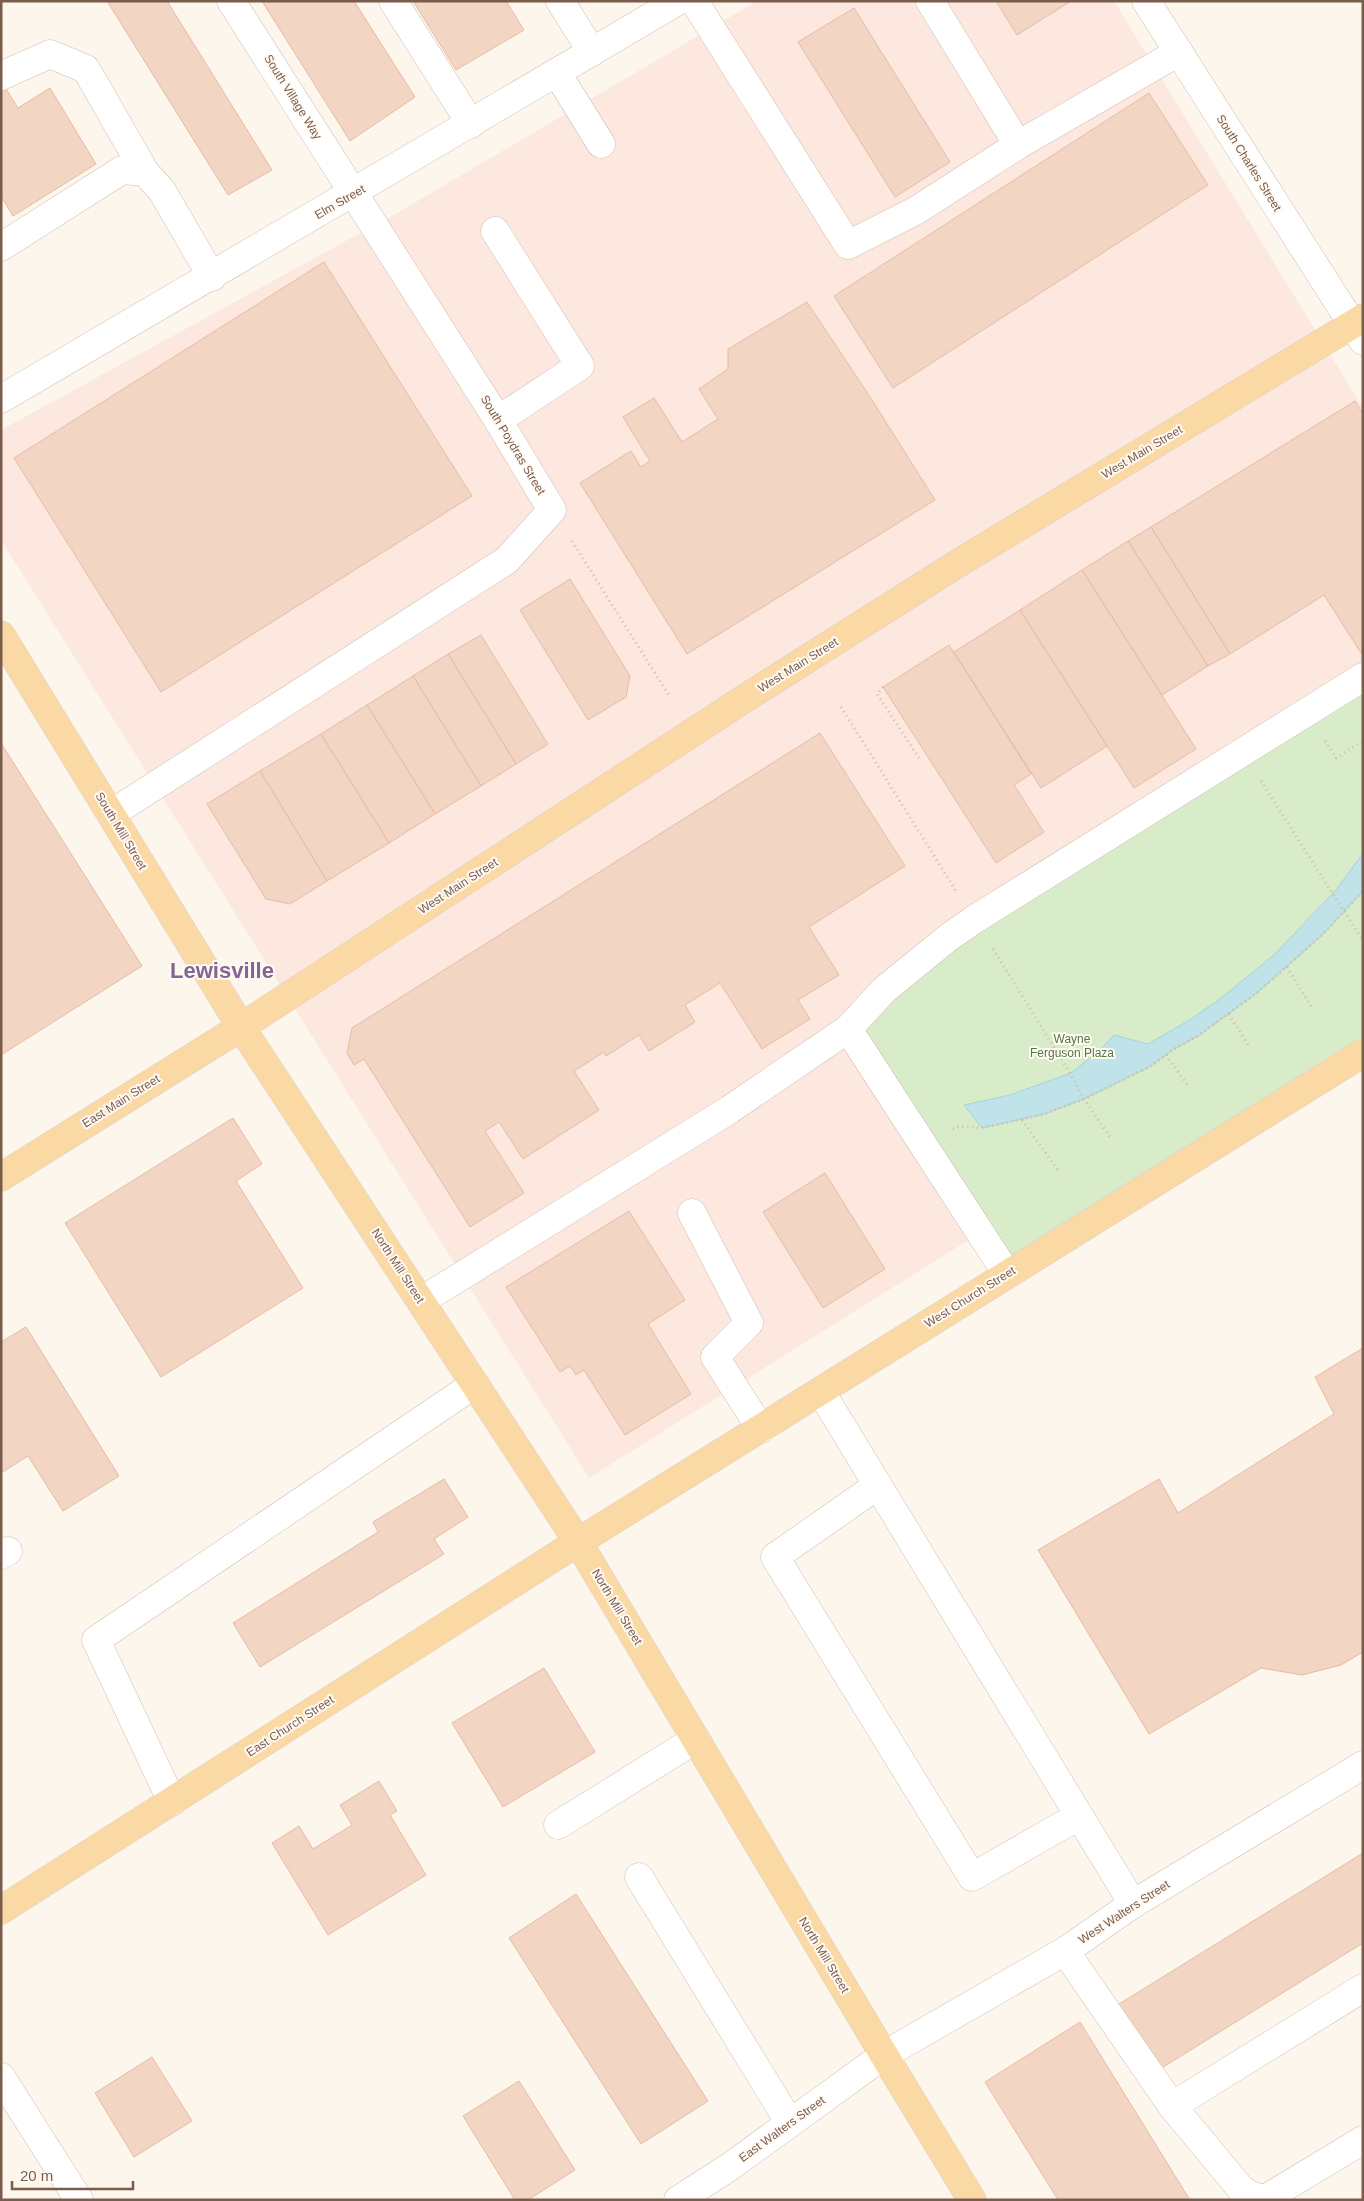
<svg xmlns="http://www.w3.org/2000/svg" width="1364" height="2201" viewBox="0 0 1364 2201" font-family="Helvetica,sans-serif">
<style>
.commercial{fill:#fde8e0}
.green{fill:#d8ecc9}
.water{fill:#bfe3e8;stroke:#a5d3da}
.building{fill:#f3d5c3;stroke:#e6bba3}
.lines{fill:none;stroke-linecap:round;stroke-linejoin:round}
.minor-casing{stroke:#d1beb0;stroke-width:29}
.major-casing{stroke:#dad1cd;stroke-width:29}
.path{stroke:#d9b8a5;stroke-width:3;stroke-dasharray:1 4;stroke-linecap:butt}
.minor{stroke:#fff;stroke-width:28}
.major{stroke:#fbd9a5;stroke-width:28}
.labels{text-anchor:middle;dominant-baseline:central;stroke-width:4;stroke-linejoin:round;paint-order:stroke}
.street-label{font-size:12px;fill:#7a5c4d;stroke:#fffaf3}
.park-label{font-size:12px;fill:#537a41;stroke:#fffaf3}
.town-label{font-size:22px;font-weight:bold;fill:#846695;stroke:#fffaf3}
</style>
<rect width="100%" height="100%" fill="#fdf6ec"/>
<polygon class="commercial" points="757,1 1114,1 1363,408 1363,993 589,1478 1,540 1,430 404,209"/>
<polygon class="green" points="1363,677 1363,1052 1007,1274 848,1029 884,990"/>
<polygon class="water" points="1363,853 1363,891 1322,935 1258,992 1198,1036 1174,1049 1149,1067 1084,1099 1044,1114 982,1128 964,1105 1010,1095 1071,1073 1101,1049 1114,1035 1148,1044 1188,1021 1220,999 1275,954 1336,890"/>
<g class="building">
<polygon points="107,1 167,1 272,170 228,195"/>
<polygon points="262,1 354,1 415,97 350,141"/>
<polygon points="413,1 506,1 524,30 456,70"/>
<polygon points="996,1 1071,1 1017,35"/>
<polygon points="854,8 950,162 895,197 798,42"/>
<polygon points="1,81 18,108 50,88 96,164 13,216 1,196"/>
<polygon points="1149,93 1208,185 893,388 834,296"/>
<polygon points="324,262 472,496 161,692 14,458"/>
<polygon points="807,302 872,400 935,500 687,654 580,483 631,451 641,467 650,461 623,417 654,398 682,442 718,419 699,389 728,369 728,349"/>
<polygon points="1355,401 1363,414 1363,656 1324,595 1230,654 1151,527"/>
<polygon points="1151,527 1230,654 1208,666 1128,541"/>
<polygon points="1128,541 1208,666 1162,695 1082,570"/>
<polygon points="1082,570 1196,749 1134,788 1020,610"/>
<polygon points="570,579 630,676 626,697 588,720 520,610"/>
<polygon points="1020,610 1107,746 1041,788 954,652"/>
<polygon points="481,635 548,744 516,764 448,654"/>
<polygon points="949,645 1031,774 1014,785 1044,832 996,863 883,687"/>
<polygon points="448,654 516,764 481,786 413,676"/>
<polygon points="413,676 481,786 435,814 367,705"/>
<polygon points="367,705 435,814 389,843 321,734"/>
<polygon points="820,733 905,866 809,927 839,975 798,1000 810,1019 762,1049 720,983 685,1005 695,1022 649,1051 639,1035 606,1056 604,1052 574,1071 599,1110 523,1159 499,1122 485,1131 524,1193 470,1227 364,1059 354,1065 347,1053 352,1028"/>
<polygon points="321,734 389,843 327,881 260,771"/>
<polygon points="1,743 142,966 1,1055"/>
<polygon points="260,771 327,881 290,904 266,899 207,804"/>
<polygon points="233,1118 262,1164 236,1181 303,1288 161,1377 65,1223"/>
<polygon points="825,1173 885,1269 823,1308 763,1212"/>
<polygon points="629,1211 685,1300 648,1324 691,1394 625,1435 584,1370 576,1375 570,1366 560,1372 506,1287"/>
<polygon points="26,1327 119,1476 63,1511 28,1456 1,1473 1,1342"/>
<polygon points="1363,1348 1363,1652 1341,1665 1302,1675 1261,1668 1149,1734 1038,1550 1159,1479 1178,1513 1334,1414 1315,1377"/>
<polygon points="444,1479 468,1517 434,1539 444,1554 260,1667 233,1623 378,1532 373,1522"/>
<polygon points="544,1668 595,1752 503,1807 452,1723"/>
<polygon points="379,1781 397,1811 390,1815 426,1875 328,1935 272,1843 299,1826 313,1849 352,1825 340,1805"/>
<polygon points="1363,1853 1363,1943 1152,2074 1111,2009"/>
<polygon points="576,1894 708,2101 641,2144 509,1938"/>
<polygon points="1080,2022 1190,2200 1058,2200 985,2082"/>
<polygon points="152,2057 192,2121 134,2157 95,2093"/>
<polygon points="519,2081 575,2170 528,2200 515,2200 463,2116"/>
</g>
<g class="lines">
<g class="minor-casing">
<g id="minor">
<polyline points="393,1 471,124"/>
<polyline points="560,1 592,52"/>
<polyline points="694,1 848,245 917,210 1018,145 1179,52"/>
<polyline points="930,1 1018,145"/>
<polyline points="1146,1 1363,341"/>
<polyline points="557,73 601,144"/>
<polyline points="1,76 50,54 86,69 145,172"/>
<polyline points="495,231 580,366 498,420"/>
<polyline points="1,247 122,170 145,172 162,191 212,277"/>
<polyline points="1,399 678,1"/>
<polyline points="111,814 507,560 552,510 498,420 231,1"/>
<polyline points="848,1029 1007,1274"/>
<polyline points="692,1213 749,1323 715,1357 761,1429"/>
<polyline points="421,1301 729,1110 848,1029 884,990 949,937 975,919 1363,677"/>
<polyline points="821,1392 1133,1904"/>
<polyline points="878,1485 775,1557 972,1877 1079,1816"/>
<polyline points="1,1555 8,1551"/>
<polyline points="172,1802 96,1640 475,1384"/>
<polyline points="558,1825 696,1739"/>
<polyline points="639,1877 790,2123"/>
<polyline points="1065,1951 1172,2106 1241,2189 1252,2196 1265,2199 1363,2140"/>
<polyline points="1,2077 79,2200"/>
<polyline points="1172,2106 1363,1988"/>
<polyline points="678,2200 728,2168 884,2055 1065,1951 1133,1904 1363,1765"/>
</g>
</g>
<g class="major-casing">
<g id="major">
<polyline points="1,635 241,1027 578,1542 884,2055 972,2200"/>
<polyline points="1,1177 241,1027 747,697 957,564 1363,318"/>
<polyline points="1,1910 578,1542 1363,1053"/>
</g>
</g>
<g class="path">
<polyline points="572,541 670,697"/>
<polyline points="883,687 877,694 919,758"/>
<polyline points="841,707 956,891"/>
<polyline points="1325,741 1336,758 1363,741"/>
<polyline points="1261,781 1363,941"/>
<polyline points="993,949 1070,1073 1084,1099 1110,1137"/>
<polyline points="1287,967 1313,1009"/>
<polyline points="1229,1014 1250,1048"/>
<polyline points="1166,1055 1189,1087"/>
<polyline points="1022,1120 1058,1170"/>
<polyline points="953,1129 960,1126 982,1128 1044,1114 1084,1099 1149,1067 1174,1049 1198,1036 1258,992 1322,935 1363,891"/>
</g>
<use href="#minor" class="minor"/>
<use href="#major" class="major"/>
</g>
<g class="labels">
<g class="street-label">
<text transform="translate(293 97) rotate(58)">South Village Way</text>
<text transform="translate(1249 163) rotate(58)">South Charles Street</text>
<text transform="translate(340 202) rotate(-30)">Elm Street</text>
<text transform="translate(513 445) rotate(59)">South Poydras Street</text>
<text transform="translate(1142 452) rotate(-31)">West Main Street</text>
<text transform="translate(798 665) rotate(-32)">West Main Street</text>
<text transform="translate(121 831) rotate(59)">South Mill Street</text>
<text transform="translate(458 886) rotate(-33)">West Main Street</text>
<text transform="translate(121 1101) rotate(-32)">East Main Street</text>
<text transform="translate(398 1266) rotate(57)">North Mill Street</text>
<text transform="translate(970 1297) rotate(-32)">West Church Street</text>
<text transform="translate(617 1607) rotate(59)">North Mill Street</text>
<text transform="translate(290 1726) rotate(-33)">East Church Street</text>
<text transform="translate(1124 1912) rotate(-33)">West Walters Street</text>
<text transform="translate(824 1955) rotate(59)">North Mill Street</text>
<text transform="translate(782 2129) rotate(-36)">East Walters Street</text>
</g>
<g class="park-label">
<text x="1072" y="1039">Wayne<tspan x="1072" dy="14">Ferguson Plaza</tspan></text>
</g>
<g class="town-label">
<text x="222" y="970">Lewisville</text>
</g>
</g>
<rect width="1364" height="2201" fill="none" stroke="#7a5c4d" stroke-width="5"/>
<path d="M12 2181v8h121v-8" fill="none" stroke="#7a5c4d" stroke-width="2.5"/>
<text x="20" y="2181" font-size="15" fill="#7a5c4d" stroke="#fffaf3" stroke-width="4" paint-order="stroke">20 m</text>
</svg>
